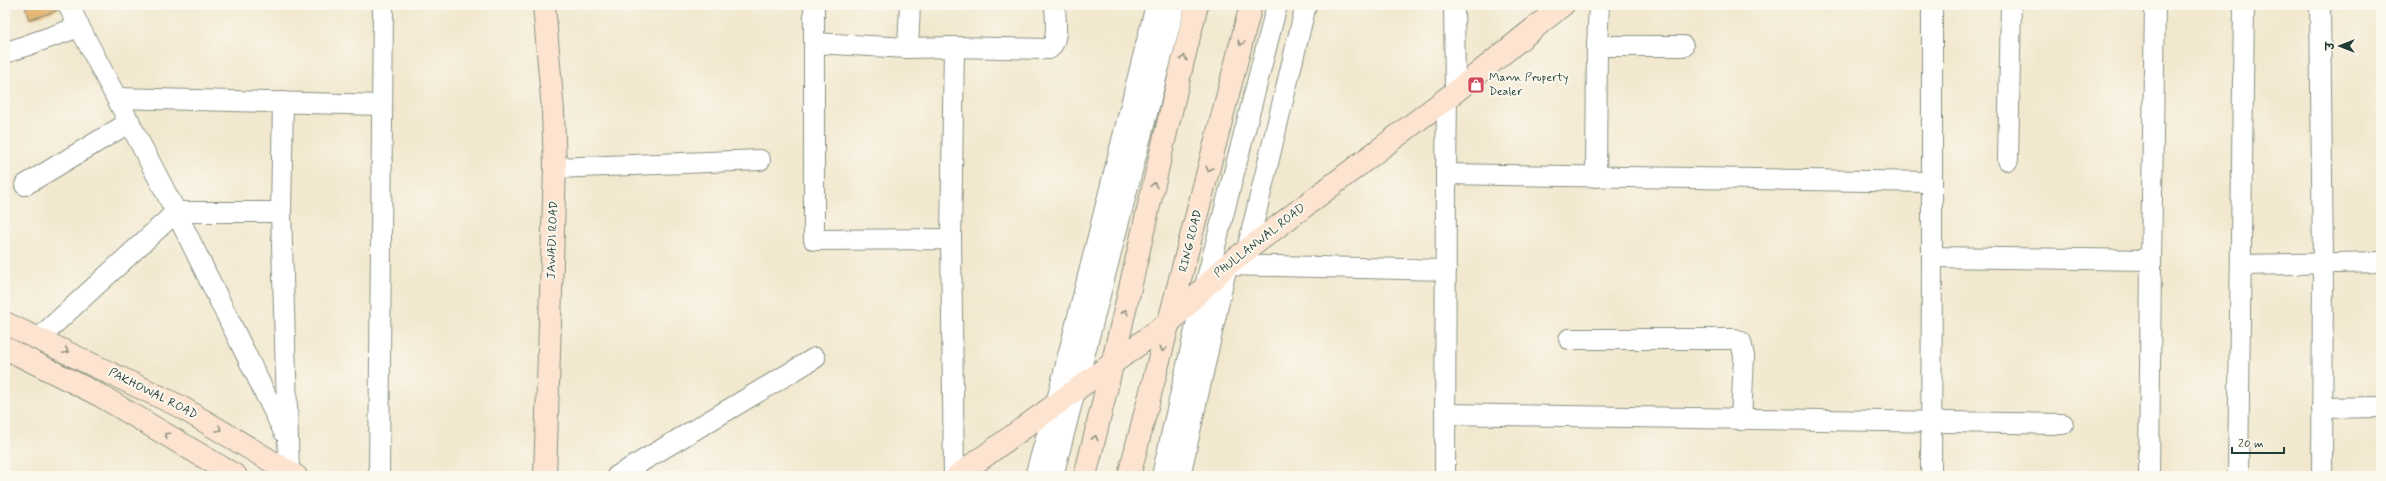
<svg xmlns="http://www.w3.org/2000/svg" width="2386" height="481" viewBox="0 0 2386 481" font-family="Mynerve,'Playpen Sans Deva',sans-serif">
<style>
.building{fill:#e1ae66}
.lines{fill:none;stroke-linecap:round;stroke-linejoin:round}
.street-casing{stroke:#889282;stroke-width:22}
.secondary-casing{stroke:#889282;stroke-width:24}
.street{stroke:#fff;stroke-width:20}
.secondary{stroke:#fde4d0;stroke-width:22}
.oneway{stroke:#8e9082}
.labels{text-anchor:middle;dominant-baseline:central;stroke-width:4;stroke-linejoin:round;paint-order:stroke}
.poi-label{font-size:12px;fill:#1f3d34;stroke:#fbf7ec;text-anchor:start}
.street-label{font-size:12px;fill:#1f3d34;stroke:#fbf7ec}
</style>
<rect width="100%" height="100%" fill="#fbf7ec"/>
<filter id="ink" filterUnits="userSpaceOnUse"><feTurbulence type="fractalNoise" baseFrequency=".025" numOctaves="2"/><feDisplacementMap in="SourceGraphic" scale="8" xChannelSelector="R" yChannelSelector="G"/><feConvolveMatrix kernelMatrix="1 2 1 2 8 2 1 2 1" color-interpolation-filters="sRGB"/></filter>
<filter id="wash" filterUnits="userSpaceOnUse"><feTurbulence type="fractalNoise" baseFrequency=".012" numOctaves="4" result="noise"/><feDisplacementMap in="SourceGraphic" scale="16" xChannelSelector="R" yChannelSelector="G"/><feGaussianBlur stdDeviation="0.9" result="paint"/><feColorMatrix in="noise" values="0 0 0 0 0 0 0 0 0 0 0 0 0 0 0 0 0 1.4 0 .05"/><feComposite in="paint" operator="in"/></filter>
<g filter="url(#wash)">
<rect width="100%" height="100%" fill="#f2e8cf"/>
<g id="blocks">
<polygon class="building" points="25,5 57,5 58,10 29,20"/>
</g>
</g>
<g filter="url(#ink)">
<use href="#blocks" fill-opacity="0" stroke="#889282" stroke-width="1"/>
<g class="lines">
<g class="street-casing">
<g id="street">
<polyline points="68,5 176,212 281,212 289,472"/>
<polyline points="814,5 814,240 951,239 954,476"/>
<polyline points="1454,5 1455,92"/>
<polyline points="1932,5 1932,257 2151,260 2149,476"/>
<polyline points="2320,5 2323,262 2322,476"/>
<polyline points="814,43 908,48 954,47 951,239"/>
<polyline points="1597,46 1683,46"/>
<path d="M954,47l95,2c11,-9 6,-31 6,-44"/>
<polyline points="908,48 910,5"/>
<polyline points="5,53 79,27"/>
<polyline points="117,98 382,105"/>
<polyline points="1447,98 1446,174 1932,182"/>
<polyline points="2008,160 2011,5"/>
<polyline points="555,168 760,160"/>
<polyline points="1596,177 1597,46 1599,5"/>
<polyline points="25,185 130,122"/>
<polyline points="281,212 283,102"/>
<polyline points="1247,250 1306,5"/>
<polyline points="2151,260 2155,5"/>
<polyline points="2241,265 2381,262"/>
<polyline points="38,339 176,212 284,432"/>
<polyline points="1569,339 1735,339 1741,342 1744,356 1741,420"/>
<polyline points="2322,408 2381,407"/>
<polyline points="1445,414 2063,424"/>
<polyline points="379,476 383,5"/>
<polyline points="617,476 815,358"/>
<polyline points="1035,476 1056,404 1156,5"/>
<polyline points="1053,476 1175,5"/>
<polyline points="1162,476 1205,286 1277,5"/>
<polyline points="1180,476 1227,265 1446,270"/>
<polyline points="1445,476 1446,174"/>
<polyline points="1931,476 1932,257"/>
<polyline points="2238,476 2244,5"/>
</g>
</g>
<g class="secondary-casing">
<g id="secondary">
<polyline points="544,5 553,111 555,168 545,476"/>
<polyline points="5,323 179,406 296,476"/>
<polyline points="5,348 101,396 236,476"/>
<polyline points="957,476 1171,321 1227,265 1455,92 1563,5"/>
<path d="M1085,476c40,-157 72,-315 112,-471"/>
<polyline points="1129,476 1251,5"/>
</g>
</g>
<use href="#street" class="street"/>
<use href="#secondary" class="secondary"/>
</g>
<defs><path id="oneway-chevron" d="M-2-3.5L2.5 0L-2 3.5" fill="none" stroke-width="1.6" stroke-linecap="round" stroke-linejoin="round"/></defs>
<g class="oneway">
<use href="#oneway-chevron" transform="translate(1241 43) rotate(105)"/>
<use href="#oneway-chevron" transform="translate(1184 58) rotate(-76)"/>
<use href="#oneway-chevron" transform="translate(1209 169) rotate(104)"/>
<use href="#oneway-chevron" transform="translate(1154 185) rotate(-77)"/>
<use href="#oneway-chevron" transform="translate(1125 312) rotate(-77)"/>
<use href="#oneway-chevron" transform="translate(1163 349) rotate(105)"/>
<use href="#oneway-chevron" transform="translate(66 351) rotate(25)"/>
<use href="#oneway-chevron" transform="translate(219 429) rotate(30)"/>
<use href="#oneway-chevron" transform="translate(167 435) rotate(-149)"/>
<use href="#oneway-chevron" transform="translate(1095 438) rotate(-76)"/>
</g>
</g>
<defs>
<g id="shop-square" transform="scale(0.9)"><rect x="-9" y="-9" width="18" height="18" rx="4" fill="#d1495b" stroke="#fbf7ec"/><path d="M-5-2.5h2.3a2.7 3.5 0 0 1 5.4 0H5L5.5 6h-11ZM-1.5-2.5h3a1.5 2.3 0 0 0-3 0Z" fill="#fff"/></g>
</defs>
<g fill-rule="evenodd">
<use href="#shop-square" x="1476" y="85"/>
</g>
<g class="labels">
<g class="poi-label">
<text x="1489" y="78">Mann Property<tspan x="1489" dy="14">Dealer</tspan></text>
</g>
<g class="street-label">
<text transform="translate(553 240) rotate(-88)">JAWADI ROAD</text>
<text transform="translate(1191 241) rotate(-76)">RING ROAD</text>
<text transform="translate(1260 241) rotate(-38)">PHULLANWAL ROAD</text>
<text transform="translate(153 394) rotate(27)">PAKHOWAL ROAD</text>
</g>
</g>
<rect width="2386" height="481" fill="none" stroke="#fbf7ec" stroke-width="20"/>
<g transform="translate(2340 46) rotate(270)" stroke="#fbf7ec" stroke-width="3" paint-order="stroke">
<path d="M0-3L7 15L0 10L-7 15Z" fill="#1f3d34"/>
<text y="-6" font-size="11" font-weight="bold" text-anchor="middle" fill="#1f3d34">उ</text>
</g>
<path d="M2232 447v6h52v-6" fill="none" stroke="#1f3d34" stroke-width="2"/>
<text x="2238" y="447" font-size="12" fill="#1f3d34" stroke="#fbf7ec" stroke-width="3" paint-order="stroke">20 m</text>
</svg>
